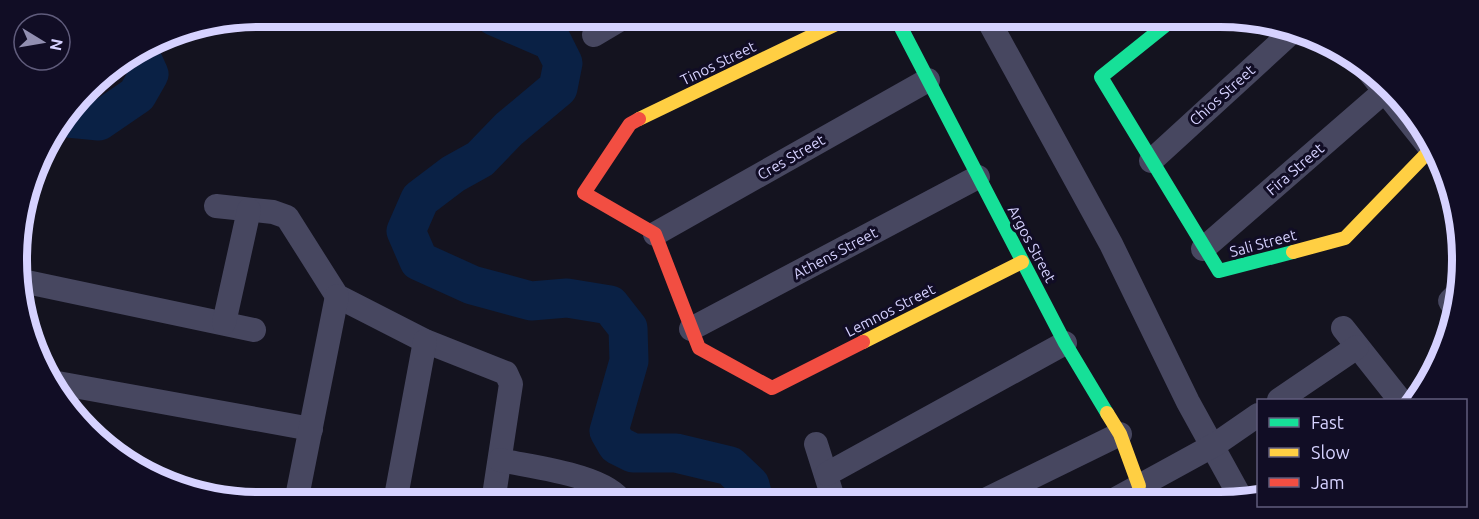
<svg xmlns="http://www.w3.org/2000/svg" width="1479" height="519" viewBox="0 0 1479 519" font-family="Ubuntu,sans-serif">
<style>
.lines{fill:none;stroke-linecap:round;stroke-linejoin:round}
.river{stroke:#0a2145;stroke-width:39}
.street{stroke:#474760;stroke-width:24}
.fast{stroke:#16e098;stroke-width:14}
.slow{stroke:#ffcf43;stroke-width:14}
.jam{stroke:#f24e42;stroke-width:14}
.labels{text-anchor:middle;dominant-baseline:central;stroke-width:6;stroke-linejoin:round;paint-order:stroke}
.street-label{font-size:15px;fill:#d6d2ff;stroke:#110d25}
.rim{fill:none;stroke:#d6d2ff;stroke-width:8}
</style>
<rect width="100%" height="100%" fill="#14131f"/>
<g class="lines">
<g class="river">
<polyline points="494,16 552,41 563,63 558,88 509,129 480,159 453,174 420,199 406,231 419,261 472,285 531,301 567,298 610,305 628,328 629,361 609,431 617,445 633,453 676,453 730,466 750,485 754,501"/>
<polyline points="68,118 99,121 137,95 149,74 139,52"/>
</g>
<g class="street">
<polyline points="986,16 1111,244 1188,402 1242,500"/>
<polyline points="594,35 626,16"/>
<polyline points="1363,64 1435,154"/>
<polyline points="1151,161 1294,30"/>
<polyline points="216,206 273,212 287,217 337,296 425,341 506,373 511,384 493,502"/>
<polyline points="655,234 928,80"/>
<polyline points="1203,249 1387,89"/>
<polyline points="22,281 254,330"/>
<polyline points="1455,308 1450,301 1456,295"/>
<polyline points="224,323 249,210"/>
<polyline points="1343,328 1400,400"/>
<polyline points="691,329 978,177"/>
<polyline points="52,382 311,429"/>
<polyline points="1279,400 1357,347"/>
<polyline points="816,444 834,501"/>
<path d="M500,460c31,7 106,15 122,42"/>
<polyline points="827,474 1065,343"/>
<polyline points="983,501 1120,434"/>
<polyline points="1112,501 1216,444 1258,415"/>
<polyline points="296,502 337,296"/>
<polyline points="395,502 425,341"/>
</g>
<g class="fast">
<polyline points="895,16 1065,343 1107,413"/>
<polyline points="1177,16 1101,77 1219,271 1293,252"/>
</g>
<g class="slow">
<polyline points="639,119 853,16"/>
<polyline points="1293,252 1345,238 1433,147"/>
<polyline points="863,342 1022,262"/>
<polyline points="1107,413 1120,434 1139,486"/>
</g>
<polyline class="jam" points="639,119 630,124 584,193 655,234 699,348 772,388 863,342"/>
</g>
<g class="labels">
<g class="street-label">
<text transform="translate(718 63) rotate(-26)">Tinos Street</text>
<text transform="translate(1222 95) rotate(-42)">Chios Street</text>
<text transform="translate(791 157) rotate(-30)">Cres Street</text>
<text transform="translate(1295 169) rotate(-41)">Fira Street</text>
<text transform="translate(1263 243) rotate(-15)">Sali Street</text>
<text transform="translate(1032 244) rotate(62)">Argos Street</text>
<text transform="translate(835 253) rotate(-28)">Athens Street</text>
<text transform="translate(890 310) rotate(-27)">Lemnos Street</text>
</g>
</g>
<path d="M0 0H1479V519H0ZM259 27H1220A232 232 0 0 1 1452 259V260A232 232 0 0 1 1220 492H259A232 232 0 0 1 27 260V259A232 232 0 0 1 259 27Z" fill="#110d25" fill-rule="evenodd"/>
<path class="rim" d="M259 27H1220A232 232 0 0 1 1452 259V260A232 232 0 0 1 1220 492H259A232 232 0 0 1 27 260V259A232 232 0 0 1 259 27Z"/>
<rect x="1257" y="399" width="210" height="108" fill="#110d25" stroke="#605c7c" stroke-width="1.5"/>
<rect x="1269" y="418" width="30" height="9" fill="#16e098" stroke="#605c7c" stroke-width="1.5"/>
<text x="1311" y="429" font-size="18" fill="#d6d2ff">Fast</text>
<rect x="1269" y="448" width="30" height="9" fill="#ffcf43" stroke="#605c7c" stroke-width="1.5"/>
<text x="1311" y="459" font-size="18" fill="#d6d2ff">Slow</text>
<rect x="1269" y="478" width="30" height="9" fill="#f24e42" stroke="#605c7c" stroke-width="1.5"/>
<text x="1311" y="489" font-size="18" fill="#d6d2ff">Jam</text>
<g transform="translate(42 42) rotate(101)"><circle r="28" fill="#110d25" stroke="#605c7c" stroke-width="1.5"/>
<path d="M0-4.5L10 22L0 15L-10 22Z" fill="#928fb1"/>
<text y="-9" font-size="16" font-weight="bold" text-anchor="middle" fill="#d6d2ff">N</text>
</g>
</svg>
